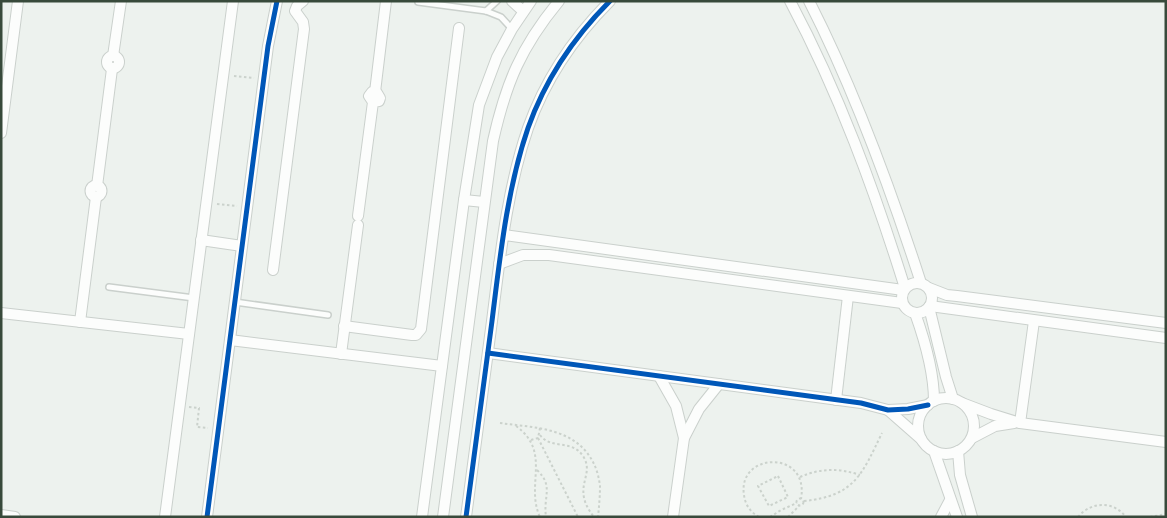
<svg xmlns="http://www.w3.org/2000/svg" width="1167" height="518" viewBox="0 0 1167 518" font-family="'Open Sans',sans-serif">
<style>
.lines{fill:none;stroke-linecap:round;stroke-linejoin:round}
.lane-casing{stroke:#cad0cc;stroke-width:8}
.street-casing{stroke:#cad0cc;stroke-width:12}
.path{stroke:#cbd2cc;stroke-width:2;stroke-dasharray:2.5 2.5;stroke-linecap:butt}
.lane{stroke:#fcfdfc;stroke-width:5}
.street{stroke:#fcfdfc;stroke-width:10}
.cycleway-casing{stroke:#fff;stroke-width:8}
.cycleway{stroke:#0057b8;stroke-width:5}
</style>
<rect width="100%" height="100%" fill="#edf2ee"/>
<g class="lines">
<g class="lane-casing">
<g id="lane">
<polyline points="418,2 486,11 501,17 512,29"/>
<polyline points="486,11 497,1"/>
<polyline points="109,287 194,298"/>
<polyline points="235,302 328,315"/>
</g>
</g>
<g class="street-casing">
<g id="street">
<polyline points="512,1 523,11"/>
<path d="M790,1c49,92 84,188 115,287"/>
<path d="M809,1c46,90 81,186 112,282"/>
<circle cx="113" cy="62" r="6"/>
<polyline points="113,56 121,1"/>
<polyline points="375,92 386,1"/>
<polyline points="1,133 18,1"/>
<circle cx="96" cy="191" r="5.5"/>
<polyline points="97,186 112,69"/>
<polyline points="464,200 484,202"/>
<polyline points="358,216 373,102 369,96 372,92 377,93 380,98 379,101 373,102"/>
<polyline points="504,235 903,290"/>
<polyline points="201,240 242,246"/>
<polyline points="499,264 523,255 549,255 902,303"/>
<polyline points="273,270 304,29 303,22 295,11 297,6 303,1"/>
<circle cx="917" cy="298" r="15"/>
<polyline points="929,288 947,295 957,296 1166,323"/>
<polyline points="930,306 1166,338"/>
<polyline points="929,307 946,377 953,399"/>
<polyline points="1,313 189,334"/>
<path d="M915,313c10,28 19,59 19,88"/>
<polyline points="80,322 96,197"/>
<polyline points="344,326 412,335 416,335 421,329 459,28"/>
<polyline points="230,340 442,366"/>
<polyline points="488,353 861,403 888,410 908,409 928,405"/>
<polyline points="341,354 358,225"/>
<polyline points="659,376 676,406 684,438"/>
<circle cx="946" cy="426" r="28"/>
<polyline points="836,400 848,296"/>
<polyline points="962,403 991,414 1020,423 1166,442"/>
<polyline points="888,410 921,439"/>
<polyline points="1020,423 1034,321"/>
<polyline points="972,438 995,426 1014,423"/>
<polyline points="934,451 957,517"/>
<polyline points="958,451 960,475 972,517"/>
<polyline points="1,515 15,517"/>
<polyline points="165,517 233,1"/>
<polyline points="207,517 268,46 277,1"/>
<polyline points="422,517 464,200 479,105 497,57 512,29 531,1"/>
<path d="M443,517l50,-376c13,-58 28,-94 66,-140"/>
<path d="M466,517c9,-65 17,-131 26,-196 8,-64 15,-132 36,-193 17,-48 46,-91 82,-127"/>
<polyline points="673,517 684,438 699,409 719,384"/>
<polyline points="941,517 950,500"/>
</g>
</g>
<g class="path">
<polyline points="234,76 254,78"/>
<polyline points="217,204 237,206"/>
<polyline points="189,407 199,408 197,427 208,428"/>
<path d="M500,423c35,5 76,4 94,41 3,6 5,14 6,22 0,10 -1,21 -2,31"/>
<path d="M516,426c36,26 9,59 24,91"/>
<path d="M540,435c11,15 32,4 43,21 13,20 -13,31 11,61"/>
<polyline points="538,438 578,517"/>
<polyline points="531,440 538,438 540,428"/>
<path d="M537,470c17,16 6,26 9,47"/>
<polygon points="778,476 788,497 769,506 758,486"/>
<path d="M800,477c21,-9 39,-9 60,-2"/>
<circle cx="800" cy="502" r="3.5"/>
<path d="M804,501c51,-5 58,-27 78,-68"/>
<path d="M759,517c-9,-5 -14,-13 -15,-22 -7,-43 66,-46 57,4"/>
<polyline points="770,517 781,510 797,503"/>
<polyline points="788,517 799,506"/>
<path d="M1078,517c13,-16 36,-16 48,0"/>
<polyline points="1150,517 1166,514"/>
</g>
<use href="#lane" class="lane"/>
<use href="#street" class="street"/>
<g class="cycleway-casing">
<g id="cycleway">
<polyline points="488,353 861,403 888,410 908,409 928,405"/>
<polyline points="207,517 268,46 277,1"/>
<path d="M466,517c9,-65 17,-131 26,-196 8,-64 15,-132 36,-193 17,-48 46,-91 82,-127"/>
</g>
</g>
<use href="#cycleway" class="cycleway"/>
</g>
<rect width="1167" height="518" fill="none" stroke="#384a3b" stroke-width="5"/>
</svg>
